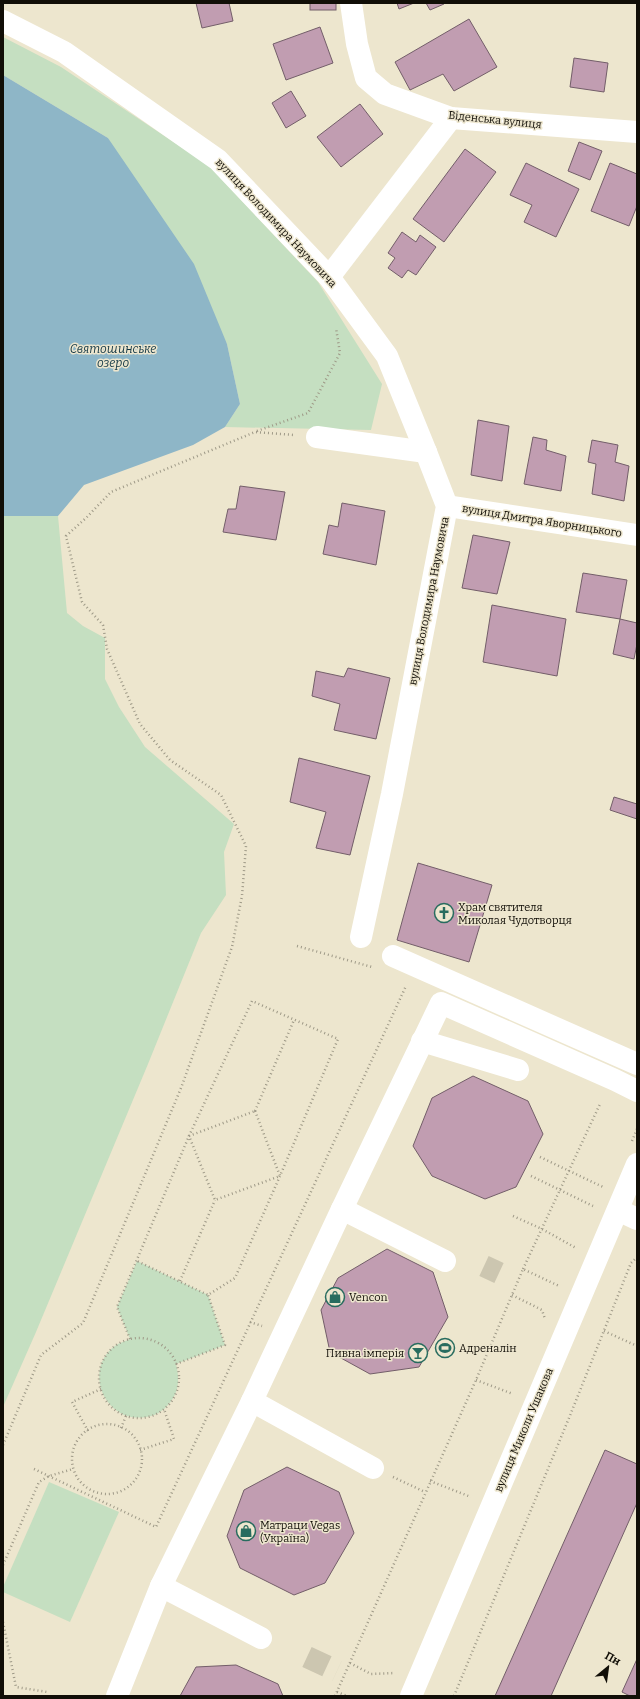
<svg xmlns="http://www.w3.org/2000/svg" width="640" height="1699" viewBox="0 0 640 1699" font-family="Bitter,serif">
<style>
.green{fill:#c5dfc1}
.water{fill:#8eb6c7}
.building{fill:#c19db1;stroke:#735e69}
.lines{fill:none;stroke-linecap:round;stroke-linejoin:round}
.minor-tunnel{stroke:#ccc6b0;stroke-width:22;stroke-dasharray:22 11;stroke-linecap:butt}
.path{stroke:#9e9987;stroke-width:2.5;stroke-dasharray:1 3;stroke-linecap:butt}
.minor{stroke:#fff;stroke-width:22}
.labels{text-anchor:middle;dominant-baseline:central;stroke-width:3;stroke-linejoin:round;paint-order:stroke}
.street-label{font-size:11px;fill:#110e07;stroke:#ede6ce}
.poi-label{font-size:11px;fill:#110e07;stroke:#ede6ce;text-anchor:start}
.water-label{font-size:12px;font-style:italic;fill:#123745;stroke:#ede6ce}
</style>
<rect width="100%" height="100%" fill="#ede6ce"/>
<g class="green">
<polygon points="3,37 61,67 208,165 318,282 382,384 371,430 225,427 240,404 227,344 108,138 3,75"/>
<polygon points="3,516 58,516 67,613 83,626 105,638 105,679 119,707 145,747 234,824 224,852 226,895 201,933 148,1064 36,1332 3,1407"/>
<path d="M137,1261l71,34 17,50 -49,19c4,16 3,30 -9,42 -5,6 -13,10 -21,11 -43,7 -65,-51 -28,-73 4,-2 8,-3 12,-5l-13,-32z"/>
<polygon points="49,1482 119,1512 70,1622 3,1592 3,1587"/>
</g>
<polygon class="water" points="3,75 108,138 194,264 227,344 240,404 225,427 193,445 84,485 58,516 3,516"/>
<g class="building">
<polygon points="196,3 229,3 233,21 202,28"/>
<rect x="310" y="3" width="26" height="7"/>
<polygon points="397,3 414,3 399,9"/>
<polygon points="426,3 444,3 444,4 430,10"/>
<polygon points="469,19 497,67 454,91 443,74 410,90 395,62"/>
<polygon points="320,27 333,63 286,80 273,44"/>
<polygon points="574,58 608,63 604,92 570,87"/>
<polygon points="291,91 306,116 286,128 272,103"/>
<polygon points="360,104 383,134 341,167 317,137"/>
<polygon points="579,142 602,151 590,180 568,171"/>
<polygon points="465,149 496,172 444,242 413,219"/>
<polygon points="526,163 579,189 556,237 524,222 532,205 510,195"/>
<polygon points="610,163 637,174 637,206 629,226 591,211"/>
<polygon points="402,232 416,242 420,235 436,247 416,275 408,270 402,278 388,268 395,258 388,253"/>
<polygon points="478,420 509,426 502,481 471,475"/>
<polygon points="533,437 547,440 546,450 566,456 561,491 524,484"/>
<polygon points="592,440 618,445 615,462 629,466 624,501 592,494 596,464 588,462"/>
<polygon points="240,486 285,492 276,540 223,532 228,509 236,509"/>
<polygon points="342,503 385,511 376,565 323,554 329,525 338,527"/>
<polygon points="473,535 510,542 497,594 462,588"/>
<polygon points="583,573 627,580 620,619 576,612"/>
<polygon points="492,605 566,619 557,676 483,662"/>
<polygon points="620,619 637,623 637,644 634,659 613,654"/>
<polygon points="348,668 390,678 376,739 334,730 340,704 312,696 316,671 344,677"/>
<polygon points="299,758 370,776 350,855 316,848 326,812 290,802"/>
<polygon points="614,797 637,804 637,819 610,810"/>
<polygon points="418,863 492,885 469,962 397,940"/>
<polygon points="473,1076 528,1101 543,1134 516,1187 485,1199 432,1176 413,1146 432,1098"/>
<polygon points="387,1249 433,1272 448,1317 419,1367 370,1374 330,1352 321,1310 338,1278"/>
<polygon points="605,1450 637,1464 637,1503 551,1696 495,1696"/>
<polygon points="287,1467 339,1492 354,1533 325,1583 294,1595 240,1568 227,1536 244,1490"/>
<polygon points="637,1659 637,1696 630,1696 622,1692"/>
<polygon points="236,1665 278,1684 283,1696 180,1696 196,1667"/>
</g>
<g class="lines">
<g class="minor-tunnel">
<polyline points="484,1266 499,1273"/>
<polyline points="307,1657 337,1671"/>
</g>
<g class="path">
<polyline points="257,431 308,413 340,353 336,328"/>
<polyline points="297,946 372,967"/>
<polygon points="255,1111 280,1176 215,1200 189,1136"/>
<polyline points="255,1111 294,1020"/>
<polyline points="632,1141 637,1129"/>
<polyline points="540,1157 603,1187"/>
<polyline points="531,1176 593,1206"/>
<polyline points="513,1216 542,1229 576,1248"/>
<polyline points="523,1269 600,1104"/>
<polyline points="180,1281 215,1200"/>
<polyline points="512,1295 542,1310 545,1319"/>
<polyline points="250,1322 262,1326"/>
<polyline points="604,1331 637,1346"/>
<circle cx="139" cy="1378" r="40"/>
<polyline points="130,1339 117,1307 189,1136 252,1001 338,1039 280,1176 235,1278 208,1295 137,1261"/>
<polyline points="176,1364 225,1345 208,1295"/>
<polyline points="476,1380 513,1394"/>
<circle cx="107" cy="1459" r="35"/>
<polyline points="121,1428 126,1416"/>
<polyline points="88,1431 72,1402 101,1389"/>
<polyline points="3,1445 41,1355 83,1323 181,1088 232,947 242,896 246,846 221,795 170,760 140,724 107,649 103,625 82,602 66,536 86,518 111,492 255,432 294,435"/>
<polyline points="140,1450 174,1439 164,1409"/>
<polyline points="34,1469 156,1527 406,986"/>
<polyline points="393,1477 425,1492"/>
<polyline points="430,1481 471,1497"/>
<polyline points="3,1565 39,1482 49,1476 73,1469"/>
<polyline points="3,1622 16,1687 47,1692"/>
<polyline points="350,1663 371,1674 395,1673"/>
<polyline points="337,1692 347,1696"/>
<polyline points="335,1696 476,1380 523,1269 559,1286"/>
<polyline points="454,1696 569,1418 631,1263 637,1257"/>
</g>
<g class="minor">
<polyline points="351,3 357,44 366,78 385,94 451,118 637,132"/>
<polyline points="3,21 64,52 218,160 329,277 387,356 426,452 447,506 392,794 361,937"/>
<polyline points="329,277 451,118"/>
<polyline points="317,437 426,452"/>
<polyline points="447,506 637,535"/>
<polyline points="393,956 637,1064"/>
<polyline points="422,1041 518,1070"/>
<polyline points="342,1209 441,1003 615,1080 637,1091"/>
<polyline points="618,1210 637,1219"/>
<polyline points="252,1401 373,1468"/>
<polyline points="161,1586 261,1638"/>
<polyline points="117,1696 161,1586 252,1401 342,1209 445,1261"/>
<polyline points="411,1696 637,1164"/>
</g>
</g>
<defs>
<g id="church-ring" transform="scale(1)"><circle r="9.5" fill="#ede6ce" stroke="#286c5f" stroke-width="1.5"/><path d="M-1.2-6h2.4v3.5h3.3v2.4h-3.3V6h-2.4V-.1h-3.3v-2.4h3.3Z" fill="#286c5f"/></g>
<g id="shop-ring" transform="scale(1)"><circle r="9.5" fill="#ede6ce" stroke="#286c5f" stroke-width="1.5"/><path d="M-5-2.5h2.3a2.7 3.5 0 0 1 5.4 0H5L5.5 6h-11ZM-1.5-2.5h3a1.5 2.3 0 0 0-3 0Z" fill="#286c5f"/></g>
<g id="stadium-ring" transform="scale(1)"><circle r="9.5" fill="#ede6ce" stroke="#286c5f" stroke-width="1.5"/><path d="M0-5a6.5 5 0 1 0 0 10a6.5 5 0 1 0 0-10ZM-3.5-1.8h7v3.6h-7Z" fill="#286c5f"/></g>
<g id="bar-ring" transform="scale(1)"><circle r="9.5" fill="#ede6ce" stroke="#286c5f" stroke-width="1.5"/><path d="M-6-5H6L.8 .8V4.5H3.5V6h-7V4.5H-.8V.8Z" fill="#286c5f"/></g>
</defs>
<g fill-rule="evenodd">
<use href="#church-ring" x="444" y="913"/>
<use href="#shop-ring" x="335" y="1297"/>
<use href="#stadium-ring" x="445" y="1348"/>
<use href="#bar-ring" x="418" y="1353"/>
<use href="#shop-ring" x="246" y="1531"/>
</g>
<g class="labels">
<g class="street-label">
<text transform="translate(495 120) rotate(6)">Віденська вулиця</text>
<text transform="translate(276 223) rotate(47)">вулиця Володимира Наумовича</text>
<text transform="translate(542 521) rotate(9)">вулиця Дмитра Яворницького</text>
<text transform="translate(429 601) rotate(-79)">вулиця Володимира Наумовича</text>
<text transform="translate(524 1430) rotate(-67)">вулиця Миколи Ушакова</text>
</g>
<g class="poi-label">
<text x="458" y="907">Храм святителя<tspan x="458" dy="13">Миколая Чудотворця</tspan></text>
<text x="349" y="1297">Vencon</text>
<text x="459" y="1348">Адреналін</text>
<text x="404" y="1353" text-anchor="end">Пивна імперія</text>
<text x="260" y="1525">Матраци Vegas<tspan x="260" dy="13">(Україна)</tspan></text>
</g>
<g class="water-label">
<text x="113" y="349">Святошинське<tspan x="113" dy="14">озеро</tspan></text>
</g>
</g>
<rect width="640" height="1699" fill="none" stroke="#110e07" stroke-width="8"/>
<g transform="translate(608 1667) rotate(29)" stroke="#ede6ce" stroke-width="3" paint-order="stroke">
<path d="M0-3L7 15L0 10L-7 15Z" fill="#110e07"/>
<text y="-6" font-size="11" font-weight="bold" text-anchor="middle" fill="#110e07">Пн</text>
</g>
</svg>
